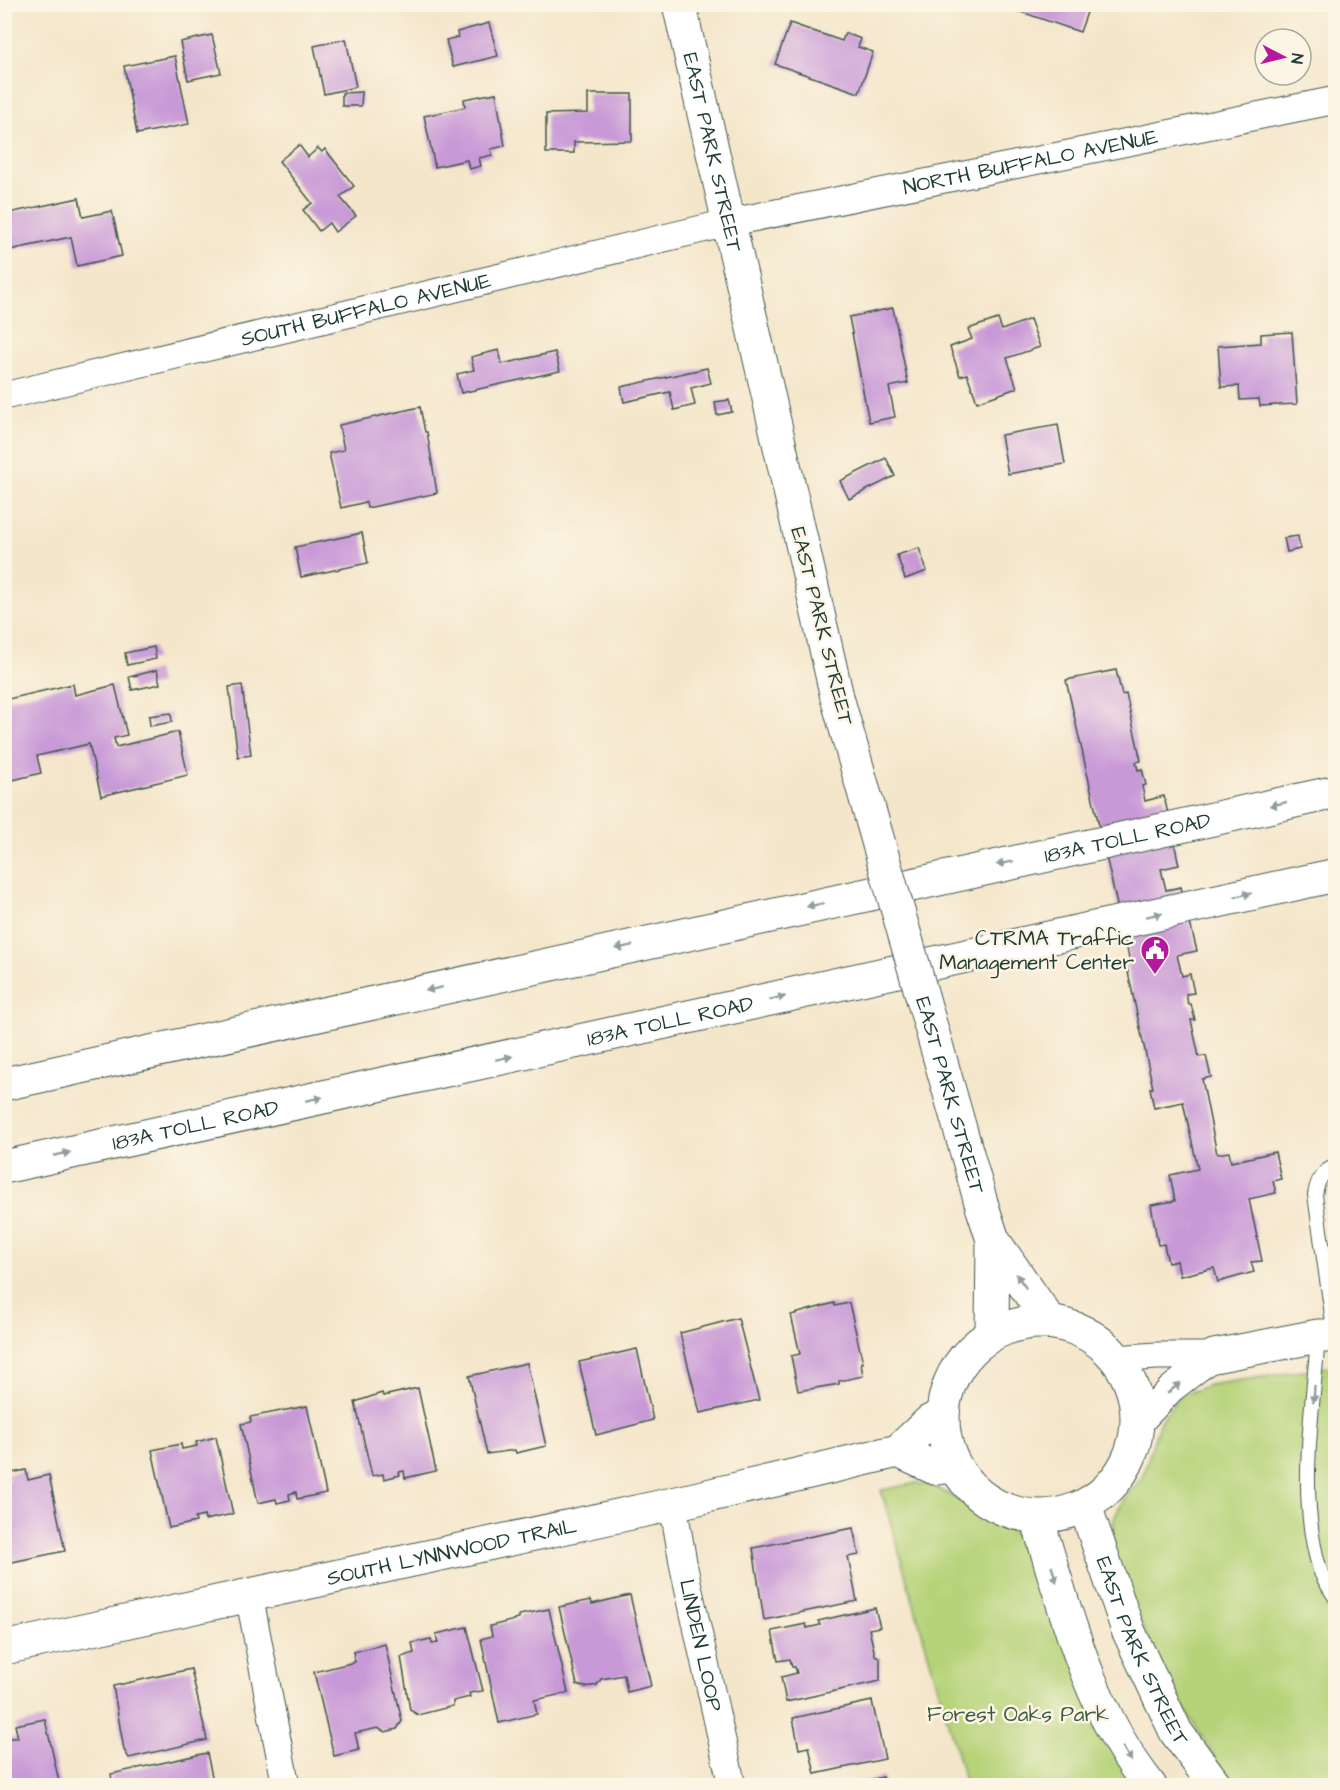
<svg xmlns="http://www.w3.org/2000/svg" width="1340" height="1790" viewBox="0 0 1340 1790" font-family="'Architects Daughter',sans-serif">
<style>
.green{fill:#b6d379;stroke:#6a8856;stroke-width:1.5}
.building{fill:#c899d7}
.lines{fill:none;stroke-linecap:round;stroke-linejoin:round}
.lane-casing{stroke:#3f564b;stroke-width:16}
.street-casing{stroke:#3f564b;stroke-width:29}
.secondary-casing{stroke:#3f564b;stroke-width:35}
.highway-casing{stroke:#3f564b;stroke-width:35}
.lane{stroke:#fff;stroke-width:14}
.street{stroke:#fff;stroke-width:27}
.secondary{stroke:#fff;stroke-width:33}
.highway{stroke:#fff;stroke-width:33}
.secondary-bridge-casing{stroke:#3f564b;stroke-width:35;stroke-linecap:butt}
.secondary-bridge{stroke:#fff;stroke-width:33}
.oneway{fill:#8f9e9a}
.labels{text-anchor:middle;dominant-baseline:central;stroke-width:5;stroke-linejoin:round;paint-order:stroke}
.street-label{font-size:21px;fill:#1f3d34;stroke:#fcf5e5}
.poi-label{font-size:21px;fill:#1f3d34;stroke:#fcf5e5;text-anchor:end}
.park-label{font-size:21px;fill:#3d5b42;stroke:#fcf5e5}
</style>
<rect width="100%" height="100%" fill="#fcf5e5"/>
<filter id="ink" filterUnits="userSpaceOnUse"><feTurbulence type="fractalNoise" baseFrequency=".0167" numOctaves="2"/><feDisplacementMap in="SourceGraphic" scale="12" xChannelSelector="R" yChannelSelector="G"/><feConvolveMatrix kernelMatrix="1 2 1 2 8 2 1 2 1" color-interpolation-filters="sRGB"/></filter>
<filter id="wash" filterUnits="userSpaceOnUse"><feTurbulence type="fractalNoise" baseFrequency=".008" numOctaves="4" result="noise"/><feDisplacementMap in="SourceGraphic" scale="24" xChannelSelector="R" yChannelSelector="G"/><feGaussianBlur stdDeviation="1.35" result="paint"/><feColorMatrix in="noise" values="0 0 0 0 0 0 0 0 0 0 0 0 0 0 0 0 0 1.4 0 .05"/><feComposite in="paint" operator="in"/></filter>
<g filter="url(#wash)">
<rect width="100%" height="100%" fill="#f4e6cb"/>
<g class="green">
<polygon points="1335,1366 1335,1785 1231,1785 1162,1671 1112,1554 1114,1518 1124,1499 1142,1478 1160,1421 1180,1396 1209,1385"/>
<polygon points="917,1483 935,1487 1010,1528 1028,1542 1138,1785 966,1785 881,1490"/>
</g>
<g id="blocks">
<g class="building">
<polygon points="934,4 950,4 951,9 934,10"/>
<polygon points="1008,4 1090,4 1080,32 1007,7"/>
<polygon points="489,23 498,56 453,67 446,40 458,37 457,32"/>
<polygon points="790,23 842,41 845,33 861,39 858,47 873,52 859,93 775,64"/>
<polygon points="212,35 221,73 188,80 180,42"/>
<polygon points="346,39 356,87 324,94 314,46"/>
<polygon points="175,56 189,124 137,134 124,66"/>
<polygon points="362,92 361,106 342,106 342,93"/>
<polygon points="496,93 505,146 491,149 492,155 479,158 481,166 469,169 467,160 435,167 424,116 465,107 464,99"/>
<polygon points="588,94 632,94 632,141 574,142 574,153 546,153 546,114 588,113"/>
<polygon points="299,145 308,157 318,148 322,152 325,149 354,186 340,197 356,216 335,232 329,223 319,231 303,210 312,203 279,161"/>
<polygon points="79,198 83,217 112,211 122,256 77,266 71,237 10,250 4,214"/>
<polygon points="893,308 908,383 889,387 895,417 869,422 849,317"/>
<polygon points="998,319 1002,330 1030,319 1040,347 1007,358 1017,388 977,402 967,374 960,376 950,347 972,339 968,329"/>
<polygon points="1292,332 1297,404 1260,406 1259,399 1240,400 1239,386 1221,387 1218,346 1261,343 1261,334"/>
<polygon points="499,350 502,364 555,352 560,371 461,393 457,374 474,370 471,357"/>
<polygon points="707,368 711,383 691,388 695,405 674,410 670,392 624,402 621,387"/>
<polygon points="729,400 732,412 717,415 715,402"/>
<polygon points="420,407 425,432 427,432 437,493 367,508 366,502 341,508 329,453 344,450 339,425"/>
<polygon points="1058,425 1065,464 1008,474 1001,435"/>
<polygon points="886,458 895,476 849,499 840,481"/>
<polygon points="362,533 368,563 301,577 295,547"/>
<polygon points="1298,536 1300,549 1287,552 1284,538"/>
<polygon points="919,548 927,571 905,579 897,555"/>
<polygon points="154,647 156,659 127,665 125,653"/>
<polygon points="157,670 160,684 132,690 129,677"/>
<polygon points="1116,670 1122,695 1126,694 1141,761 1136,762 1138,770 1142,769 1146,785 1142,786 1145,801 1164,796 1179,865 1161,869 1166,890 1181,887 1197,951 1177,955 1182,976 1190,974 1194,993 1186,994 1188,1004 1191,1004 1195,1020 1191,1020 1199,1057 1206,1056 1211,1077 1202,1079 1217,1154 1229,1152 1231,1162 1275,1152 1281,1179 1273,1181 1276,1193 1249,1199 1262,1261 1251,1262 1254,1272 1218,1282 1214,1268 1180,1276 1177,1261 1168,1263 1164,1244 1158,1245 1151,1205 1175,1201 1170,1175 1198,1169 1183,1102 1154,1108 1150,1088 1153,1088 1126,963 1130,962 1066,680"/>
<polygon points="73,684 75,695 115,685 127,735 114,738 116,747 178,732 188,775 101,796 89,744 37,756 41,773 5,782 4,700"/>
<polygon points="242,685 251,755 238,757 229,687"/>
<polygon points="171,713 172,722 150,726 149,716"/>
<polygon points="834,1303 835,1306 849,1303 863,1363 861,1363 863,1376 839,1381 839,1384 798,1391 791,1356 800,1354 791,1315"/>
<polygon points="738,1318 759,1400 700,1413 680,1333"/>
<polygon points="637,1349 653,1420 596,1435 579,1362"/>
<polygon points="527,1363 546,1446 516,1453 515,1450 487,1454 469,1376"/>
<polygon points="418,1388 436,1471 405,1478 404,1471 399,1472 400,1475 384,1479 383,1474 372,1476 355,1402 382,1393 383,1396"/>
<polygon points="307,1406 326,1493 297,1499 296,1492 289,1494 290,1500 277,1503 276,1499 258,1503 241,1424 251,1422 250,1417"/>
<polygon points="216,1437 233,1514 205,1520 204,1516 195,1518 196,1522 169,1528 152,1450 181,1444 182,1449 197,1446 196,1442"/>
<polygon points="26,1470 28,1480 49,1475 65,1551 7,1563 4,1551 4,1482 9,1481 7,1474"/>
<polygon points="853,1528 859,1555 848,1557 857,1601 764,1620 753,1548"/>
<polygon points="630,1595 651,1686 627,1692 624,1675 601,1679 597,1685 585,1687 577,1685 559,1607 591,1600 592,1604"/>
<polygon points="875,1608 880,1627 869,1629 875,1655 880,1658 880,1681 786,1702 781,1677 797,1673 795,1667 792,1667 790,1659 778,1661 772,1631 806,1624 807,1628 820,1625 818,1621"/>
<polygon points="549,1609 568,1693 534,1700 537,1714 499,1723 481,1639 492,1636 490,1626 519,1619 519,1615"/>
<polygon points="467,1627 483,1691 469,1693 470,1697 453,1701 453,1706 418,1715 410,1710 401,1657 414,1653 412,1643 431,1639 432,1644 438,1643 436,1634"/>
<polygon points="385,1644 402,1721 397,1729 385,1732 378,1728 355,1733 359,1750 334,1756 314,1672 355,1662 353,1652"/>
<polygon points="191,1669 207,1740 129,1758 124,1750 113,1686"/>
<polygon points="872,1701 885,1759 815,1774 809,1747 799,1749 793,1718"/>
<polygon points="45,1719 60,1786 4,1786 4,1738 18,1738 15,1725"/>
<polygon points="207,1753 214,1786 113,1786 111,1774"/>
<polygon points="883,1777 885,1786 850,1786 850,1785"/>
</g>
</g>
</g>
<g filter="url(#ink)">
<use href="#blocks" fill-opacity="0" stroke="#3f564b" stroke-width="1.5"/>
<g class="lines">
<g class="lane-casing">
<g id="lane">
<path d="M1318,1336c-5,75 -21,160 2,234 3,9 10,19 16,28"/>
<path d="M1335,1336l-20,-141c2,-14 7,-24 21,-29"/>
</g>
</g>
<g class="street-casing">
<g id="street">
<path id="s1" d="M4,396l723,-173 609,-123"/>
<polyline points="1117,1359 1156,1356 1214,1356"/>
<polyline points="1137,1425 1171,1389 1214,1356"/>
<path id="s2" d="M673,1504l11,64 48,218"/>
<polyline points="249,1595 286,1786"/>
</g>
</g>
<g class="secondary-casing">
<g id="secondary">
<path id="s3" d="M679,4l158,693"/>
<polyline points="982,1206 993,1240 992,1333"/>
<polyline points="993,1240 1050,1322"/>
<circle cx="1040" cy="1419" r="97"/>
<polyline points="1214,1356 1318,1336 1336,1336"/>
<polyline points="898,1451 935,1468 954,1466"/>
<path id="s4" d="M1085,1506l43,124 48,102 40,54"/>
<path d="M1037,1518c28,91 52,192 113,268"/>
<path id="s5" d="M4,1648l669,-144 225,-53 31,-29 13,-7"/>
</g>
</g>
<g class="highway-casing">
<g id="highway">
<path id="s6" d="M4,1084l1332,-292"/>
<path id="s7" d="M4,1167l1332,-292"/>
</g>
</g>
<use href="#lane" class="lane"/>
<use href="#street" class="street"/>
<use href="#secondary" class="secondary"/>
<use href="#highway" class="highway"/>
<g class="secondary-bridge-casing">
<g id="secondary-bridge">
<path id="s8" d="M837,697l145,509"/>
</g>
</g>
<use href="#secondary-bridge" class="secondary-bridge"/>
</g>
<defs><path id="oneway-solid" d="M-6-.8H1V-3.2L6.5 0L1 3.2V.8H-6Z" transform="scale(1.5)"/></defs>
<g class="oneway">
<use href="#oneway-solid" transform="translate(1278 804) rotate(168)"/>
<use href="#oneway-solid" transform="translate(1005 863) rotate(168)"/>
<use href="#oneway-solid" transform="translate(1243 895) rotate(-12)"/>
<use href="#oneway-solid" transform="translate(815 905) rotate(168)"/>
<use href="#oneway-solid" transform="translate(1154 915) rotate(-12)"/>
<use href="#oneway-solid" transform="translate(624 947) rotate(168)"/>
<use href="#oneway-solid" transform="translate(434 989) rotate(168)"/>
<use href="#oneway-solid" transform="translate(777 998) rotate(-12)"/>
<use href="#oneway-solid" transform="translate(504 1058) rotate(-12)"/>
<use href="#oneway-solid" transform="translate(314 1099) rotate(-12)"/>
<use href="#oneway-solid" transform="translate(62 1154) rotate(-12)"/>
<use href="#oneway-solid" transform="translate(1021 1281) rotate(-125)"/>
<use href="#oneway-solid" transform="translate(1174 1388) rotate(-40)"/>
<use href="#oneway-solid" transform="translate(1314 1394) rotate(94)"/>
<use href="#oneway-solid" transform="translate(1054 1574) rotate(73)"/>
<use href="#oneway-solid" transform="translate(1127 1754) rotate(59)"/>
</g>
</g>
<defs>
<g id="civic-pin" transform="scale(1.5)"><path d="M0 17L-7.5 6A9.5 9.5 0 1 1 7.5 6Z" fill="#b5179e" stroke="#fcf5e5"/><path d="M-.6-6.5H3V-4.5H.6V-3L4-1V1h2V6H-6V1h2V-1L-.6-3ZM-1.2 2.5V6h2.4V2.5Z" fill="#fff"/></g>
</defs>
<g fill-rule="evenodd">
<use href="#civic-pin" x="1155" y="950"/>
</g>
<g class="labels">
<g class="street-label">
<text stroke="none"><textPath href="#s3" startOffset="152">EAST PARK STREET</textPath></text>
<text stroke="none"><textPath href="#s1" startOffset="1053">NORTH BUFFALO AVENUE</textPath></text>
<text stroke="none"><textPath href="#s1" startOffset="372">SOUTH BUFFALO AVENUE</textPath></text>
<text transform="translate(822 626) rotate(76)">EAST PARK STREET</text>
<text stroke="none"><textPath href="#s6" startOffset="1150">183A TOLL ROAD</textPath></text>
<text stroke="none"><textPath href="#s7" startOffset="682">183A TOLL ROAD</textPath></text>
<text stroke="none"><textPath href="#s8" startOffset="414">EAST PARK STREET</textPath></text>
<text stroke="none"><textPath href="#s7" startOffset="196">183A TOLL ROAD</textPath></text>
<text stroke="none"><textPath href="#s5" startOffset="458">SOUTH LYNNWOOD TRAIL</textPath></text>
<text stroke="none"><textPath href="#s2" startOffset="144">LINDEN LOOP</textPath></text>
<text stroke="none"><textPath href="#s4" startOffset="156">EAST PARK STREET</textPath></text>
</g>
<g class="poi-label">
<text x="1134" y="938">CTRMA Traffic<tspan x="1134" dy="24">Management Center</tspan></text>
</g>
<g class="park-label">
<text x="1018" y="1714">Forest Oaks Park</text>
</g>
</g>
<rect width="1340" height="1790" fill="none" stroke="#fcf5e5" stroke-width="24"/>
<g transform="translate(1283 57) rotate(97)"><circle r="28" fill="#fcf5e5" stroke="#a4ab9e" stroke-width="1.5"/>
<path d="M0-4.5L10 22L0 15L-10 22Z" fill="#b5179e"/>
<text y="-9" font-size="16" font-weight="bold" text-anchor="middle" fill="#1f3d34">N</text>
</g>
</svg>
